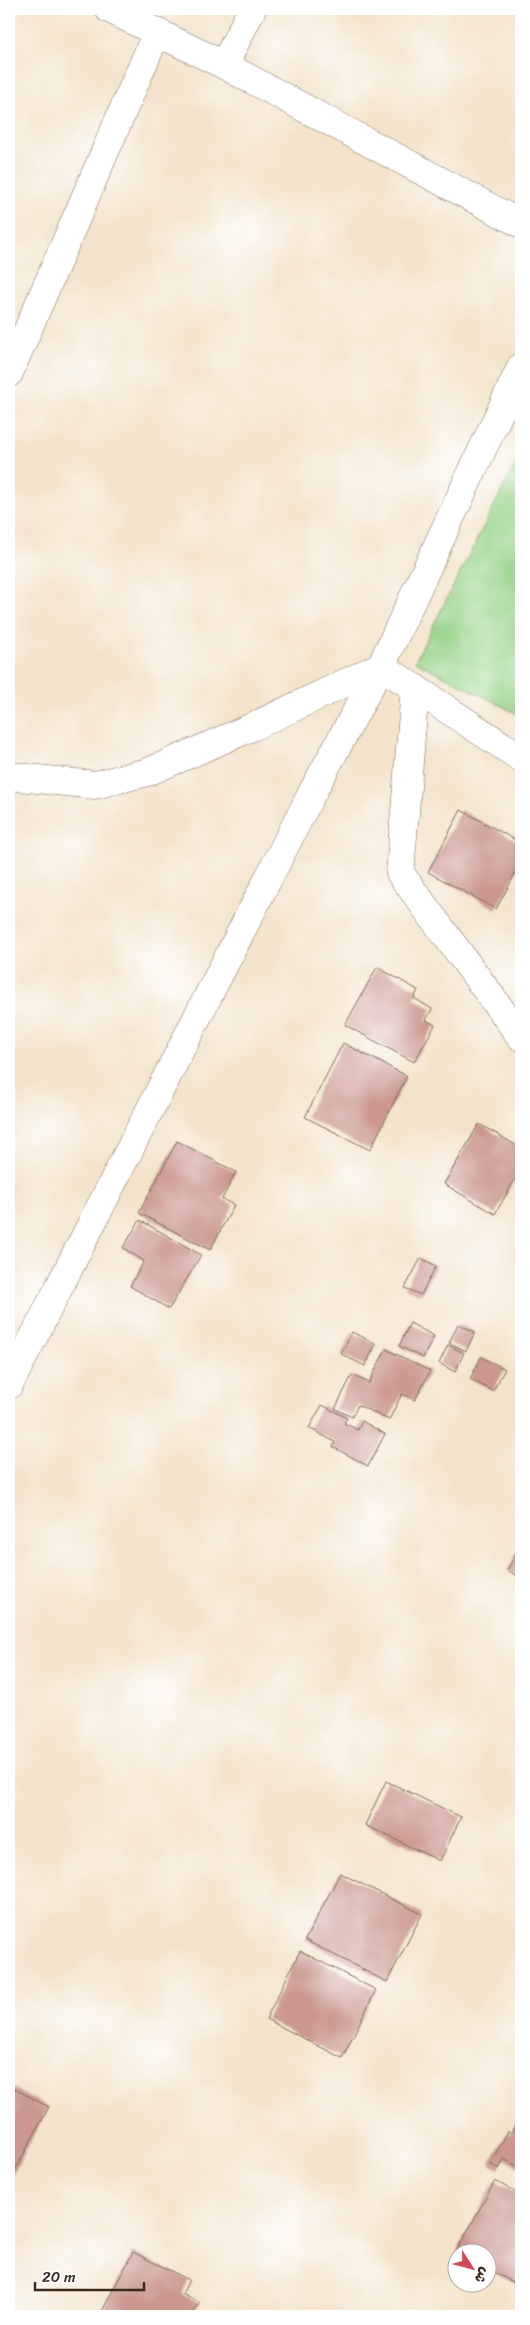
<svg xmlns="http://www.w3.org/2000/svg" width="530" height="2325" viewBox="0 0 530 2325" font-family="Sriracha,'Playpen Sans Arabic',sans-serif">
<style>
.green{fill:#96d287;stroke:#687e52}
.building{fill:#cb9790}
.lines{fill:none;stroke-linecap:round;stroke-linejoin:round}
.street-casing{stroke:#7b6b5a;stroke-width:29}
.street{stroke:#fff;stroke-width:28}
</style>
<rect width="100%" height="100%" fill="#fff"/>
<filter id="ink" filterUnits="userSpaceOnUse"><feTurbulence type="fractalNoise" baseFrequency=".02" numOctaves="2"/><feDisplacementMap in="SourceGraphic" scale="10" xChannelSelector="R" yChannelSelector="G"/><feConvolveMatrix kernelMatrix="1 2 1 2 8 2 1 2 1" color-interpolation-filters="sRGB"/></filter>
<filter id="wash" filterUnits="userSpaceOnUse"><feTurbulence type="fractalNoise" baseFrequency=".0096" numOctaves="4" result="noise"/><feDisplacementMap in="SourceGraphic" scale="20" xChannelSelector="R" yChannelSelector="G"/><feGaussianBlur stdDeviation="1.12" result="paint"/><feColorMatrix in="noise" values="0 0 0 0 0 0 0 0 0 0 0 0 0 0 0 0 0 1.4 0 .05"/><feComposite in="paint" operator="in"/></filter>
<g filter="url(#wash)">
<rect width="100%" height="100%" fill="#f3e3ca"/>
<polygon class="green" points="521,453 521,716 415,661"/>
<g id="blocks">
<g class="building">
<polygon points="461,810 521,843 521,863 496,909 428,872"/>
<polygon points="377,967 418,990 414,998 432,1009 426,1020 435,1025 414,1062 345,1025"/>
<polygon points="343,1043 407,1076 370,1150 305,1117"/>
<polygon points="479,1124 521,1148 521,1169 495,1214 444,1184"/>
<polygon points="177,1141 236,1172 222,1199 234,1205 210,1250 139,1213"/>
<polygon points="140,1220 201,1255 169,1309 130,1286 144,1261 123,1248"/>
<polygon points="421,1258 436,1266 421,1295 405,1288"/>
<polygon points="410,1323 434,1336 423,1358 399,1346"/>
<polygon points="458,1324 475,1332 466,1351 449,1343"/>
<polygon points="352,1332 376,1344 365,1366 341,1354"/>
<polygon points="448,1345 464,1353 455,1372 439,1363"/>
<polygon points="386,1349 430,1371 415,1400 402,1394 389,1420 358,1405 352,1417 335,1409 352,1375 369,1383"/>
<polygon points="481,1357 505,1369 493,1391 470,1379"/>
<polygon points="322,1405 347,1418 344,1423 358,1430 362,1421 385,1434 368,1466 333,1447 335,1442 309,1428"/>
<polygon points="521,1546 521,1578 507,1570"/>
<polygon points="386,1781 461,1817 440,1861 365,1825"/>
<polygon points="340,1873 422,1914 387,1982 305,1940"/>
<polygon points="300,1951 376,1990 342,2058 266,2019"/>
<polygon points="9,2086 49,2107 13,2174 9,2172"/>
<polygon points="521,2113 521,2168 504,2159 499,2169 490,2164 508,2131 511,2133"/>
<polygon points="495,2181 521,2195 521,2282 520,2286 488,2269 488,2252 456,2252"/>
<polygon points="133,2252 189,2280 182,2294 200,2303 192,2316 107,2316 101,2313"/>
</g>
</g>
</g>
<g filter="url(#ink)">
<use href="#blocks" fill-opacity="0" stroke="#7b6b5a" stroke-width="1"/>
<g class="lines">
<g class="street-casing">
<g id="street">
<polyline points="109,9 224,65 521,224"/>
<polyline points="224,65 252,9"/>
<polyline points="9,373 157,32"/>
<polyline points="381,666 521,758"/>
<polyline points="415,688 400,873 521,1037"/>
<polyline points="9,776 95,785 148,772 252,727 381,666"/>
<polyline points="9,1385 314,789 381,666 521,367"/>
</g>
</g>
<use href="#street" class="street"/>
</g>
</g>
<rect width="530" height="2325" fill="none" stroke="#fff" stroke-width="30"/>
<g transform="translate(472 2268) rotate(126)"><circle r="24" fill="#ffffff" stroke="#b1aaa5"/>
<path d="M0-4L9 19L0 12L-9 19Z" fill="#d1495b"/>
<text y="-8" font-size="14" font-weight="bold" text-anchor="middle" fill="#3b2a1e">ش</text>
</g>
<path d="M35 2282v8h109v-8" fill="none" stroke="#3b2a1e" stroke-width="2.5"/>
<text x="42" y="2282" font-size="15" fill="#3b2a1e" stroke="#ffffff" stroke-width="4" paint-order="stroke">20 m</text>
</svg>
